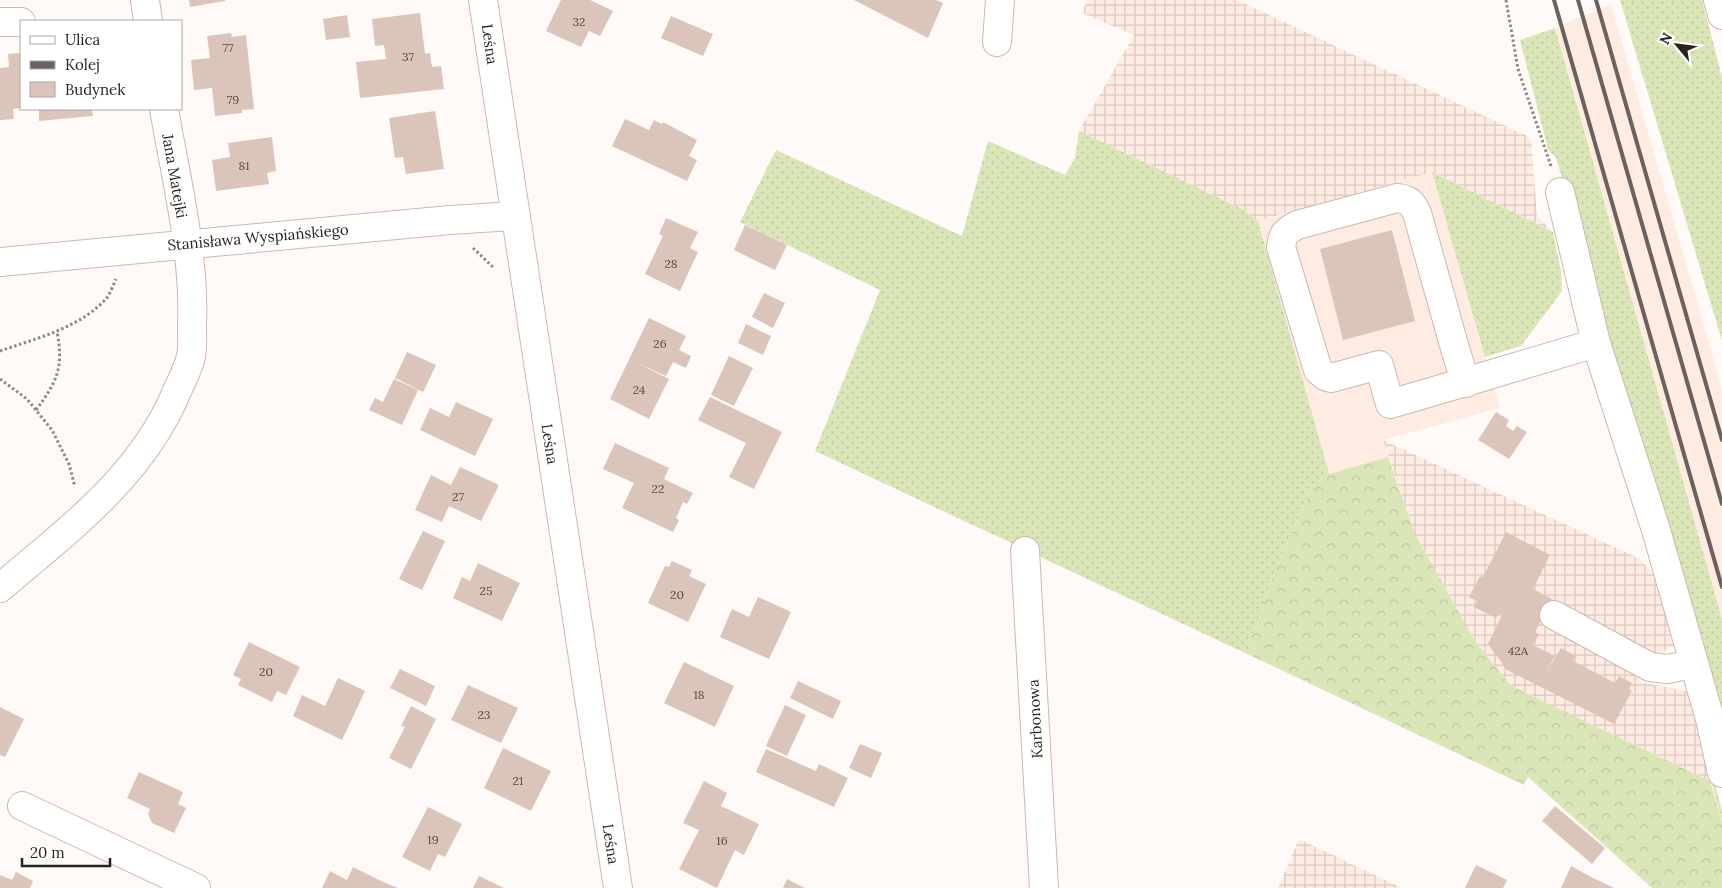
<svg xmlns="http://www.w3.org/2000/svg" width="1722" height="888" viewBox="0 0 1722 888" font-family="Lora,serif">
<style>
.built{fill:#feebe2}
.industrial{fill:url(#industrial-grid)}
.grass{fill:url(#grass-dots)}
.forest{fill:url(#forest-crowns)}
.building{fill:#dbc4b9}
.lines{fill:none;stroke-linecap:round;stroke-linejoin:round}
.minor-casing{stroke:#ceb7ac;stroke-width:30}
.path{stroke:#8f8885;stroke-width:3;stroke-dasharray:2.5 2.5;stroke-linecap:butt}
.minor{stroke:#fff;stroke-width:28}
.rail{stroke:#6a625f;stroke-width:4}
.labels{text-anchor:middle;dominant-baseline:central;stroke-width:5;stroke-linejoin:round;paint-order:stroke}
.number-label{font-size:12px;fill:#574a45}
.street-label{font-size:15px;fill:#2b221e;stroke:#fff}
</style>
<defs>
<pattern id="industrial-grid" width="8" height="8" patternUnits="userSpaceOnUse" patternTransform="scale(1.25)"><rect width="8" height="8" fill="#feebe2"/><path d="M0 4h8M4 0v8" fill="none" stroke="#dac9c1"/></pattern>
<pattern id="grass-dots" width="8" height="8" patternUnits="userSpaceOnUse" patternTransform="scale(1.25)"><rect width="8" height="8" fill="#dae6b8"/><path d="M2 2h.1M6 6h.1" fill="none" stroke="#bbc59e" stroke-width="1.8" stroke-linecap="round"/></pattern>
<pattern id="forest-crowns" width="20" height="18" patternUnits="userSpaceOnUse" patternTransform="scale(1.25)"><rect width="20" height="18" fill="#dae6b8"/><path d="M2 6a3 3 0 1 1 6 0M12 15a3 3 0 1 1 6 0" fill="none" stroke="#bbc59e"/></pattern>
</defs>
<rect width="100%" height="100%" fill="#fffaf8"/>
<g class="built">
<polygon points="1611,4 1722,389 1722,619 1555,28"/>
<polygon points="1432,172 1500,408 1383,440 1388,457 1329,474 1258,221"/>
</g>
<g class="industrial">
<polygon points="1087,0 1237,0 1527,136 1531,139 1537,216 1553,232 1432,172 1258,221 1244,210 1079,131 1134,35 1082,13"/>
<polygon points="1383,440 1638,558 1658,577 1676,644 1637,670 1640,682 1687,691 1710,781 1510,685 1475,641 1415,534"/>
<polygon points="1299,839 1402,888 1278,888"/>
</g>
<g class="grass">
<polygon points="1620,0 1702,0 1722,77 1722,341"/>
<polygon points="1555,28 1722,619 1722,731 1638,447 1593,280 1556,158 1548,149 1520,40"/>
<polygon points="1079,131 1244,210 1258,221 1329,474 1312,486 1268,589 1258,624 1243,652 815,451 880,290 740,222 776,150 962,236 988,141 1065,175 1075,158"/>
<polygon points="1432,172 1553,232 1561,271 1562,291 1521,346 1485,357"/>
<polygon points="1691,689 1722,811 1722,821 1687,691"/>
</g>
<polygon class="forest" points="1388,457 1415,534 1475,641 1510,685 1710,781 1722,821 1722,888 1652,888 1528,777 1524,785 1243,652 1258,624 1268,589 1312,486 1329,474"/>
<g class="building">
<polygon points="189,0 225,0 225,1 190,7"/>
<polygon points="561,0 590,0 613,11 600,36 589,31 581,47 546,31"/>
<polygon points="854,0 936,0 943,3 928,38"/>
<polygon points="420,13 425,54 430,53 432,67 441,66 444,89 360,98 356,62 386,59 384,45 375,46 372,19"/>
<polygon points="347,15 350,37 326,40 323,19"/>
<polygon points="671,16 713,34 703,56 661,38"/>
<polygon points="231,33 232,37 246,35 254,109 242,110 242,113 215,116 212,88 194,90 191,60 210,58 207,36"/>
<polygon points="21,53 21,108 13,109 14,119 0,120 0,68 9,67 8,54"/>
<polygon points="39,109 92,109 93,116 39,121"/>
<polygon points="435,111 444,169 406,174 403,157 395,158 389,118"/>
<polygon points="625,119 649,130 654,120 662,124 663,122 697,140 689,156 697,160 687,181 612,146"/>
<polygon points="272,137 276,171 267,173 269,184 216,191 212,160 230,157 228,143"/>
<polygon points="666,218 698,232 690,248 698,252 680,291 645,274 663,236 659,234"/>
<polygon points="745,225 787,245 775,270 734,250"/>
<polygon points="1392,230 1415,321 1343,340 1320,249"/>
<polygon points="764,293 785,303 773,328 752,317"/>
<polygon points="649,318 686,336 679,350 691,356 686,368 673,362 666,376 635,362 669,379 649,419 610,399"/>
<polygon points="746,324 771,336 763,355 738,343"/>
<polygon points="407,352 436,365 423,392 395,378"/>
<polygon points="729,356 753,368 734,406 711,395"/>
<polygon points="394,379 418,390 402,425 369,410 375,398 383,402"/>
<polygon points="710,397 782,432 754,489 729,477 746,443 698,420"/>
<polygon points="456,402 493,419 475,456 420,430 430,408 449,417"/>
<polygon points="1496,412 1509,420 1506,426 1513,431 1517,426 1527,432 1509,459 1478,440"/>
<polygon points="615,443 669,468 664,479 693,493 687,504 683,502 676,518 679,520 673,532 622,508 634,483 603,469"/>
<polygon points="460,467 499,485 481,521 449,506 442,522 415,510 431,475 451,485"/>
<polygon points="423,531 445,541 422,590 399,579"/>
<polygon points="1506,532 1550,555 1533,589 1552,599 1535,632 1539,634 1533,645 1555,656 1545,675 1561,648 1576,656 1573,661 1615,683 1619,676 1632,683 1629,689 1632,691 1614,724 1507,670 1488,644 1502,615 1499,614 1496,618 1474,607 1477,601 1469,597 1480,576 1483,577"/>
<polygon points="672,561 692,570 689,576 706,584 688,622 648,603 665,566 669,567"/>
<polygon points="478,563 520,583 502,621 453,598 462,577 470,581"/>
<polygon points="758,597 791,612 769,659 720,637 732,609 749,617"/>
<polygon points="249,642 300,667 286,695 277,691 272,702 238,685 241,679 233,675"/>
<polygon points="684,662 734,686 715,727 664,703"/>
<polygon points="400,669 435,686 426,706 390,688"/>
<polygon points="338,678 365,691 342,740 293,716 302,695 325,706"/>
<polygon points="798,681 841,701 833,719 790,698"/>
<polygon points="468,685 518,708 501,743 451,720"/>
<polygon points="785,705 806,715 787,756 766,746"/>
<polygon points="411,706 436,719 411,769 389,758 405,727 401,726"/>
<polygon points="0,707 24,719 5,757 0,755"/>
<polygon points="860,744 882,753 871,778 849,768"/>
<polygon points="503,748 551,771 531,811 484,788"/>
<polygon points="766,749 816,771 819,764 848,778 834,807 756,772"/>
<polygon points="139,772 183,792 178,804 186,808 174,833 152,823 148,814 150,809 127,798"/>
<polygon points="704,781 727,793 721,806 759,824 744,855 735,850 717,888 679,869 699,830 683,823"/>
<polygon points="1555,806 1605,848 1592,864 1542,821"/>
<polygon points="428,807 462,824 445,857 438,854 430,871 402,857"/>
<polygon points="1476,865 1507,880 1503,888 1465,888"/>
<polygon points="1571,866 1591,877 1614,888 1561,888"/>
<polygon points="353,867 381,881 398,888 322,888 330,871 347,880"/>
<polygon points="16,872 33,881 30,888 0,888 0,875 12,880"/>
<polygon points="479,876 504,888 473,888"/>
<polygon points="787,879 805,888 783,888"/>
</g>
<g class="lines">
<g class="minor-casing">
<g id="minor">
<polyline points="145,0 148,21"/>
<polyline points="483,0 618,888"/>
<polyline points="1718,0 1722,15"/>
<polyline points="0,22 21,22"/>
<polyline points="997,42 1000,0"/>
<polyline points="1560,192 1596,343 1656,530 1710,719 1722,773"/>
<polyline points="0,262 450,220 515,216"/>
<path d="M1466,383l-10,-31 -39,-139c-5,-10 -8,-14 -20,-15l-100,27c-12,7 -14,8 -16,22l37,123 7,6 6,2 48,-13 11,39c69,-20 137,-40 206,-61"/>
<polyline points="1025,551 1044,888"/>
<path d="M0,588c68,-58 142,-112 177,-197 5,-11 12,-24 14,-35 2,-10 1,-21 1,-31 3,-72 -16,-145 -28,-216"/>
<polyline points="1554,615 1650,667 1667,669 1694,664"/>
<polyline points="22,806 196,888"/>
</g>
</g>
<g class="path">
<polyline points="1506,0 1518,69 1551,166"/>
<polyline points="473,248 494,268"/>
<path d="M0,351c37,-13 77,-22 105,-51 5,-5 8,-15 11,-21"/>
<polyline points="0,379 27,399 52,430 69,464 75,487"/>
<path d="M36,410c21,-28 28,-43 21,-78"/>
</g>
<use href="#minor" class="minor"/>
<g class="rail">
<polyline points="1554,0 1722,587"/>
<polyline points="1578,0 1722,504"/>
<polyline points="1596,0 1722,440"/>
</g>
</g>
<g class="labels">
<g class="number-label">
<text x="579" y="21">32</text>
<text x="228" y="47">77</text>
<text x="408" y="56">37</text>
<text x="233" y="99">79</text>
<text x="244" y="165">81</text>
<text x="671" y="263">28</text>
<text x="660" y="343">26</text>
<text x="639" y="389">24</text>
<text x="658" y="488">22</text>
<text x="458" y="496">27</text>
<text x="486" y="590">25</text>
<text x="677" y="594">20</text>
<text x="1518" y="650">42A</text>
<text x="266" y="671">20</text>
<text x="699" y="694">18</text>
<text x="484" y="714">23</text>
<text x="518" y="780">21</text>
<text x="433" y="839">19</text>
<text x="722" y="840">16</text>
</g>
<g class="street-label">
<text transform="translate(490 44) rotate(82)">Leśna</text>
<text transform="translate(175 176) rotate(80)">Jana Matejki</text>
<text transform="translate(258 237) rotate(-5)">Stanisława Wyspiańskiego</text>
<text transform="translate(550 444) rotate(81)">Leśna</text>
<text transform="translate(1035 719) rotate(-93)">Karbonowa</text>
<text transform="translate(611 844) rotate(81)">Leśna</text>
</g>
</g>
<rect x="20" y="20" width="162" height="90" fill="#ffffff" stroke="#aaa7a5"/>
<rect x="30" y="36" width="25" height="8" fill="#ffffff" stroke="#aaa7a5"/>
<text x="65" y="45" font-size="15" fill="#2b221e">Ulica</text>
<rect x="30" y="61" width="25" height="8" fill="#6a625f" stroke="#aaa7a5"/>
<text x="65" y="70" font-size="15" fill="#2b221e">Kolej</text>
<rect x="30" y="82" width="25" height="15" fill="#dbc4b9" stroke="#aaa7a5"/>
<text x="65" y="95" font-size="15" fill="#2b221e">Budynek</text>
<g transform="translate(1677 45) rotate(299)" stroke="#ffffff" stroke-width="4" paint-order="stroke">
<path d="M0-4L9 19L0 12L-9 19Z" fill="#2b221e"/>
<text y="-8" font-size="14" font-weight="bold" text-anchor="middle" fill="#2b221e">N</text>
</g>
<path d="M22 858v8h88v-8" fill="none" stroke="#2b221e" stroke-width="2.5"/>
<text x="30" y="858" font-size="15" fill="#2b221e" stroke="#ffffff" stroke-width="4" paint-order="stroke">20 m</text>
</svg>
